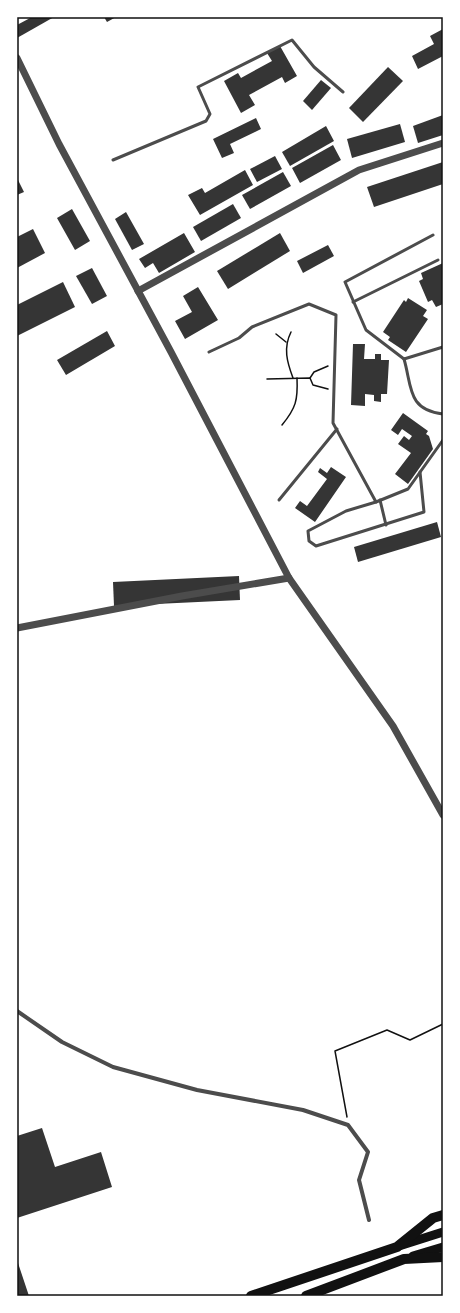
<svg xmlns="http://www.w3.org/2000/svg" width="460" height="1313" viewBox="0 0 460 1313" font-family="Quicksand,sans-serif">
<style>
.building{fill:#353535}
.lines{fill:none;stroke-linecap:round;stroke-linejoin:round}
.path{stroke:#111;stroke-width:1.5}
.service{stroke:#4c4c4c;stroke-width:3}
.minor{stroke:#4c4c4c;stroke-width:4}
.tertiary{stroke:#4c4c4c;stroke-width:7}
.primary{stroke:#111;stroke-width:9}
.trunk{stroke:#111;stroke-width:10}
.neatline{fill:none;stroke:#111;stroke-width:1.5}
</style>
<rect width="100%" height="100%" fill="#fff"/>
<g class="building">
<polygon points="32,17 54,17 17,38 17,25"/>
<polygon points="104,17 116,17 107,22"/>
<polygon points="443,29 443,56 418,69 412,56 434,44 430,36"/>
<polygon points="280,46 297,76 285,83 282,77 249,95 255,105 241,113 224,81 238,73 241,78 272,61 267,53"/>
<polygon points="388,67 403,81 363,122 349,108"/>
<polygon points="321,80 331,88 312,110 303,101"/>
<polygon points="443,115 443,135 418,143 413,126"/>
<polygon points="256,118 261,129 230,144 234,153 222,158 213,139"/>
<polygon points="400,124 405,142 352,158 347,139"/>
<polygon points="326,126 334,141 290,166 282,152"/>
<polygon points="333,145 341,160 300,183 292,168"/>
<polygon points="275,156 282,169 257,182 250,169"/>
<polygon points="443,162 443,184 374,207 367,187"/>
<polygon points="245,170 253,185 200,215 188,195 202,188 205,193"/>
<polygon points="283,172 291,186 250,209 242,195"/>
<polygon points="17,178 24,192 17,195"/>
<polygon points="233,204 241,218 201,241 193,227"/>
<polygon points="72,209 90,241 75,250 57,218"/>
<polygon points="126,212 144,244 132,250 115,219"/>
<polygon points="33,229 45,253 17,268 17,237"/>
<polygon points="184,233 195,252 159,273 153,263 145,268 139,259"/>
<polygon points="280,233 290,251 228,289 217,271"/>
<polygon points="328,245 334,256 303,273 297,261"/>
<polygon points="443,263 443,304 436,307 432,300 428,302 419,281 423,279 421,273"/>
<polygon points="92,268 107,296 92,304 76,276"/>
<polygon points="63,282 75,307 17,336 17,305"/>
<polygon points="198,287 218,320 185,339 175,321 192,312 183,296"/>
<polygon points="408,298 427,310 423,316 428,319 406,352 388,340 390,337 383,332 404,300 406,302"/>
<polygon points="107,331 115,346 66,375 57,360"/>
<polygon points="353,344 365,344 364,359 375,359 375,354 381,354 381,360 389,360 387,394 381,394 381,402 374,401 374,395 365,394 365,406 351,405"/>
<polygon points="403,413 428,431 426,434 429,436 433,449 408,484 395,474 411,453 398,444 404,436 409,440 412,436 402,429 398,435 391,430"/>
<polygon points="331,467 346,477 315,522 295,508 300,501 307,506 327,479 318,472 320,468 327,473"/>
<polygon points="437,522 441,537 358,562 354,547"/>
<polygon points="239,576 240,600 114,606 113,582"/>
<polygon points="42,1128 55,1167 101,1152 112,1187 17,1218 17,1136"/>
<polygon points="17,1260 29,1296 17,1296"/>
</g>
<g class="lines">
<g class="path">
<path d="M291,332c-8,16 -4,30 2,46"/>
<polyline points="276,334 286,342"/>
<polyline points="310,378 314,372 328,366"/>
<polyline points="267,379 310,378 313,385 328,389"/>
<path d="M282,425c14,-17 16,-25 15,-47"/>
<polyline points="347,1117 335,1051 387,1030 410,1040 443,1024"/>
</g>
<g class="service">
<polyline points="113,160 206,121 210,114 198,87 292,40 314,67 343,92"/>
<polyline points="433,235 345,282 366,330 404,359 443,347"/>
<polyline points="353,302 438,260"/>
<polyline points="209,352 239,338 252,327 309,304 336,315 333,423 376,502 408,489 443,440"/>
<path d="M404,359c8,27 3,51 39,55"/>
<polyline points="279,500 337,429"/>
<polyline points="380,500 386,525"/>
<polyline points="376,502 346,511 308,531 309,541 316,546 424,512 420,472"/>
</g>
<polyline class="minor" points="17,1011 62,1042 113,1067 197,1090 303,1110 348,1125 368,1152 359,1180 369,1220"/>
<g class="tertiary">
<polyline points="17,58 59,144 171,352 289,578 393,726 443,815"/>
<polyline points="138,291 359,170 443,143"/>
<polyline points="17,628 182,596 289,578"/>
</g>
<g class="primary">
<polyline points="399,1246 443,1232"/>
<polyline points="413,1256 443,1247"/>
</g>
<g class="trunk">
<polyline points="251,1296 397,1247 433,1218 443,1215"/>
<polyline points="306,1296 404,1259 443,1257"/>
</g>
</g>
<rect width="460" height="1313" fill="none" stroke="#ffffff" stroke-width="36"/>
<rect x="18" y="18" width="424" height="1277" class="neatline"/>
</svg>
